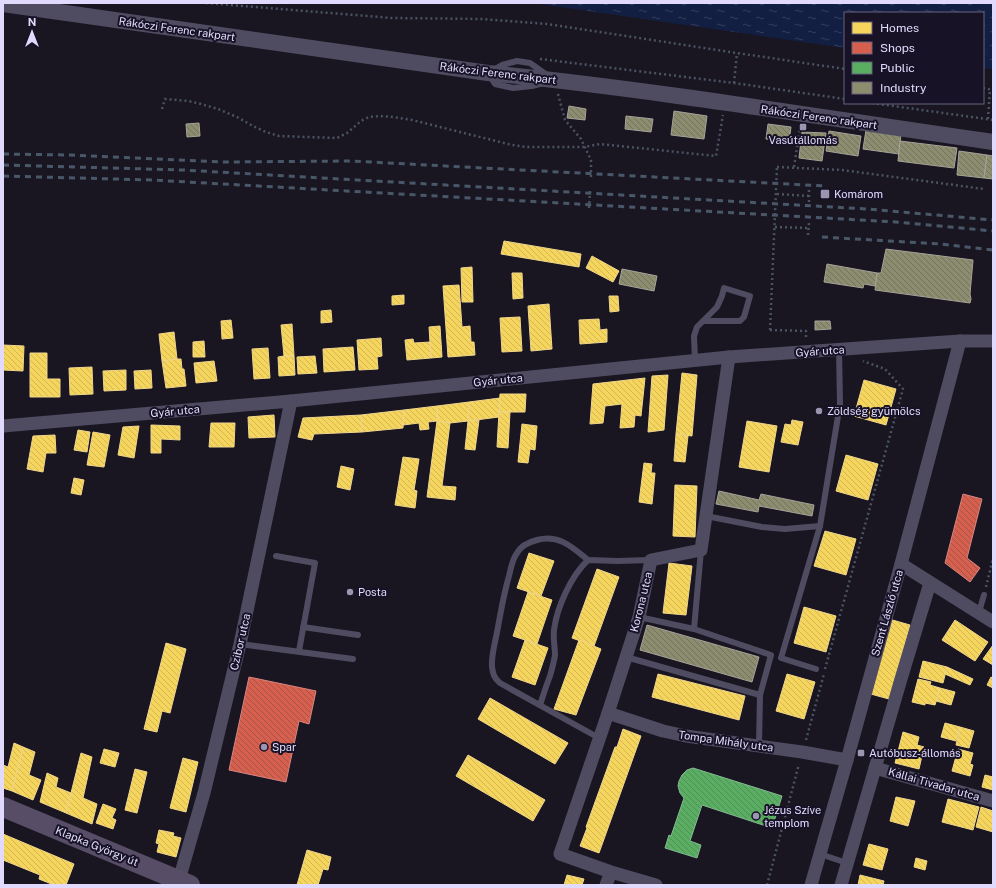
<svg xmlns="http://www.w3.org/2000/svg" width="996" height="888" viewBox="0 0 996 888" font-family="'Public Sans',sans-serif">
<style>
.water{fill:url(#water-ripples)}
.homes{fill:url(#homes-back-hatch);stroke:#f0d68c}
.shops{fill:url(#shops-back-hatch);stroke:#d98582}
.public{fill:url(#public-back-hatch);stroke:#82bb90}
.industry{fill:url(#industry-back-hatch);stroke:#a6a399}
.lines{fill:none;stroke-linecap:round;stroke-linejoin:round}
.path{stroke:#4a5361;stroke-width:2.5;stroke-dasharray:2 3;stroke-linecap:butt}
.service{stroke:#4f4c61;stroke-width:6}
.minor{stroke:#4f4c61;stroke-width:13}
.tertiary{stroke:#4f4c61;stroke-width:16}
.primary{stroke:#584d66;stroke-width:20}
.rail{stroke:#495869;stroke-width:3;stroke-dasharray:6 5;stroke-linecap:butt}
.path-bridge{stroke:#4a5361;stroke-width:2.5;stroke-dasharray:2 3;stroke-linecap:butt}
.poi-dot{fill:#9b95b0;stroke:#171226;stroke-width:1.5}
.labels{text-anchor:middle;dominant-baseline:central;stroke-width:4;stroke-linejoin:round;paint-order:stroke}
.street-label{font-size:11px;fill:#e1dafc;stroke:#171226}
.poi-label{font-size:11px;fill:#e1dafc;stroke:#171226;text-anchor:start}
</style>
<defs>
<pattern id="water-ripples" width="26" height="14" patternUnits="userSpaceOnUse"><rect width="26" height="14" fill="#121f43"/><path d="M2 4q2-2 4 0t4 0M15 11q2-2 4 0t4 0" fill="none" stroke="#343f5f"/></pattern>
<pattern id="homes-back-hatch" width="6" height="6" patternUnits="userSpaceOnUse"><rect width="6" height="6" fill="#f6d55c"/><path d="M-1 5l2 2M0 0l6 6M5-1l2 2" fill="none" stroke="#d2b759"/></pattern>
<pattern id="shops-back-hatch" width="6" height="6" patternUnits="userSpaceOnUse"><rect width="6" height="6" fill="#d6604d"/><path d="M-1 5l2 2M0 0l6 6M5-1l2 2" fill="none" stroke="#a3554d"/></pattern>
<pattern id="public-back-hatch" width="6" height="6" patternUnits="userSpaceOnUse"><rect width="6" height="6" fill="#5aae61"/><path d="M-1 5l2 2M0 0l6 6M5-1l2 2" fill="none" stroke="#538d5b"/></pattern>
<pattern id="industry-back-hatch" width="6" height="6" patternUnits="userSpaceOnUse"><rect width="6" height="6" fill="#8c8c6e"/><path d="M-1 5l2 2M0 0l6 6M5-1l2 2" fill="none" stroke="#737262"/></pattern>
</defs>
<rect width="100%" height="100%" fill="#191622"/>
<polygon class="water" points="533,3 993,3 993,69 983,68 983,13 845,13 845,48"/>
<g class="homes">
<polygon points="504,241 581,254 579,267 501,254"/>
<polygon points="592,256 619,271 613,282 586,268"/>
<polygon points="472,267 473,302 462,302 461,268"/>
<polygon points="512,273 522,273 523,298 513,299"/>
<polygon points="459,285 462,327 470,326 471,342 474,342 475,355 448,357 443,286"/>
<polygon points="404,295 404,304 392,305 392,296"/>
<polygon points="609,296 618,296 619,311 610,312"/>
<polygon points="549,304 552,349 531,351 528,306"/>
<polygon points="331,310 332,322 321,323 321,311"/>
<polygon points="520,317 522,351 502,352 500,318"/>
<polygon points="599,319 600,330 607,329 607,342 580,344 579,320"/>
<polygon points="231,320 233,338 222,339 221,321"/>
<polygon points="292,324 294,356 284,356 281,325"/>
<polygon points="440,326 442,357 431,358 429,327"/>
<polygon points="174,332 177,359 162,361 159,334"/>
<polygon points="381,338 382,356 377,357 378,369 359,370 357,340"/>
<polygon points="413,339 414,343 430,342 431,358 407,360 405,340"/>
<polygon points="204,341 205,357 193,357 193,342"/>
<polygon points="3,345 24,346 23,371 3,370"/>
<polygon points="353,347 355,370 324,372 323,349"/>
<polygon points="268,348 270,378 254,379 252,349"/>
<polygon points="30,353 47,353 47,379 60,379 60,397 30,397"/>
<polygon points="284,356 294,356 295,375 279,376 278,357"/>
<polygon points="315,356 317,373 298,374 297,357"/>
<polygon points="177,359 181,359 182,369 184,369 186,386 166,388 162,361"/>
<polygon points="214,361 217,381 196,383 194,363"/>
<polygon points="92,367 93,394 70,395 69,368"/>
<polygon points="126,370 126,390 104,391 103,371"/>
<polygon points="151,370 152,388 135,389 134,371"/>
<polygon points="682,373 697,375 692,436 676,434"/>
<polygon points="668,375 664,430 648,432 652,376"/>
<polygon points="645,378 641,416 635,415 634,427 620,428 622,404 605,406 603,423 590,424 593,384"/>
<polygon points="864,380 896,389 886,425 854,416"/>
<polygon points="500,394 526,394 525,412 499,412"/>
<polygon points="500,398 499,417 468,421 469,402"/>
<polygon points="469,402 468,421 450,423 437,421 437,406"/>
<polygon points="437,406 437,421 428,422 429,429 420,430 419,423 403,425 404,410"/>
<polygon points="404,410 403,428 362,432 361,415"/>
<polygon points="499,412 510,412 508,448 497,447"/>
<polygon points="274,415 275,437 249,438 248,417"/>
<polygon points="361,415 362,432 314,434 312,440 298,437 303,418"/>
<polygon points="479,420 475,450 465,449 468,421"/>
<polygon points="792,420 803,422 798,445 781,442 785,424 791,425"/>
<polygon points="437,421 450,423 442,486 456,487 455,500 427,497"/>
<polygon points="747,421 777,426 769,472 739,467"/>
<polygon points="211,423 235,423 234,447 209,447"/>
<polygon points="522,424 537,426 535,450 530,449 528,463 518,462"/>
<polygon points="151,425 180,426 180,440 161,439 161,453 151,453"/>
<polygon points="139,426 134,458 118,455 123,427"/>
<polygon points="78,430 90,432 87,452 74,450"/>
<polygon points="93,432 110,435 104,467 87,465"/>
<polygon points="676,434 688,436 685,462 674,461"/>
<polygon points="55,435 56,453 46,453 43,472 27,469 33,436"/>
<polygon points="846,455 878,464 868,500 836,491"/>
<polygon points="403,457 419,459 414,490 417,491 415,508 395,505"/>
<polygon points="644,463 652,464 651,473 655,473 652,504 639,502"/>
<polygon points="341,466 354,469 350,490 337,487"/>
<polygon points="74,478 84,480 81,495 71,493"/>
<polygon points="675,485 697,486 695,537 673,536"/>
<polygon points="825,531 856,539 846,575 814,566"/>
<polygon points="529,553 554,561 541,596 517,588"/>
<polygon points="669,563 692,566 686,615 663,613"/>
<polygon points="597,569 619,577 594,646 572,638"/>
<polygon points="528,592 552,600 537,644 513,636"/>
<polygon points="804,607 836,616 826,652 794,643"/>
<polygon points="889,619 910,625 889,699 867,693"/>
<polygon points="955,620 988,642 975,661 942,640"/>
<polygon points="525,640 548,648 535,685 512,677"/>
<polygon points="579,640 601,649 576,715 554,709"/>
<polygon points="166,643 186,649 170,713 162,711 157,732 144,729"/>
<polygon points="993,645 993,665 983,659"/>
<polygon points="923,661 947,667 943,683 919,677"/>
<polygon points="947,667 973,679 970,685 945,674"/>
<polygon points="658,674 745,696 739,720 652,697"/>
<polygon points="787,674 815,682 804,719 776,711"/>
<polygon points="991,677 993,678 993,688 987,685"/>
<polygon points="918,679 931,682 930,685 940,688 935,705 925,703 925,705 912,702"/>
<polygon points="940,688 955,692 951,705 936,701"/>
<polygon points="490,698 568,743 555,764 478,719"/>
<polygon points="945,723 960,727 956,741 941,737"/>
<polygon points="960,727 974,731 969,748 956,745"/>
<polygon points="623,729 641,736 599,853 580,846 587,828 586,827 615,747 617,747"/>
<polygon points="903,732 919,737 917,745 924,747 919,769 895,763"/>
<polygon points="14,743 23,747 12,791 3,788 3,765 8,767"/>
<polygon points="23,747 35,752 29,775 41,780 33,800 12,791"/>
<polygon points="104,749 119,753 115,767 100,763"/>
<polygon points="958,749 973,753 970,764 973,765 970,776 952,771"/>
<polygon points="81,753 92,757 83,798 97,804 92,824 66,813"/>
<polygon points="468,755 545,800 533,821 456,776"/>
<polygon points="183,758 198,762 186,812 170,808"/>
<polygon points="135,769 147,772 137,813 125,810"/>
<polygon points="47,773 58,778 56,787 71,793 66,813 40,802"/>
<polygon points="985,775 993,777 993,790 982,787"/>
<polygon points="896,797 915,801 908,826 890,821"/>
<polygon points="948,799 979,807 973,830 942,822"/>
<polygon points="103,804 116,809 112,818 116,820 113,829 96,823"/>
<polygon points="981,807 993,811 993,832 976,827"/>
<polygon points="159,830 174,833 173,836 181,838 176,857 157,852 159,844 156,843"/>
<polygon points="3,834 74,864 66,885 54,885 39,879 40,875 3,860"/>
<polygon points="869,844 888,849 882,870 863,865"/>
<polygon points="307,850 331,857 328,870 323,869 318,885 297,885"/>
<polygon points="916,858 927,861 925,870 914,867"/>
<polygon points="567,875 584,879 582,885 564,885"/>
<polygon points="860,875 884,881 883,885 858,885"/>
</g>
<g class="shops">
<polygon points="963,494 982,499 967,558 980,568 970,582 945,563"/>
<polygon points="249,677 316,691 309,724 299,721 286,782 229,770"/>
</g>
<polygon class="public" points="693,768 782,796 772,828 702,805 690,841 701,845 697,858 665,848 669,835 671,836 684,798 680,793 678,786 679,781 682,775 687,770"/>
<g class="industry">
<polygon points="569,106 586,109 585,120 567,118"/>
<polygon points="674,111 707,116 704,139 671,135"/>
<polygon points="626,116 653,119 651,132 625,129"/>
<polygon points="199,123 200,136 187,137 186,124"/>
<polygon points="768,124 791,127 789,142 766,139"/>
<polygon points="866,130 901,134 899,154 863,149"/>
<polygon points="829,131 861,136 858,156 826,151"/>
<polygon points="802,132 826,133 822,161 799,158"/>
<polygon points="900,141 957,148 954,168 898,161"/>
<polygon points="959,151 987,155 984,178 957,175"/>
<polygon points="987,155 993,156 993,179 984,178"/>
<polygon points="886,249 973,260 970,294 971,299 970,303 875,290 877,273 881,273"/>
<polygon points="827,264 877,273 875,286 864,284 863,288 824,282"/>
<polygon points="622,269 657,276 654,291 619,284"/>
<polygon points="815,321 830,321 831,329 815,330"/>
<polygon points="719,491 759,500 761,494 814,505 812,516 759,506 758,512 716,504"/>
<polygon points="647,625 759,657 752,682 640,650"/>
</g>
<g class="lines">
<g class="path">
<polyline points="206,3 392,18 482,19 547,24 737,53 845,69"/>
<polyline points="540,59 734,83 845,99"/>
<polyline points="734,83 737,53"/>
<polyline points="983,88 993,90"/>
<polyline points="558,94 565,120 581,139 591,160 591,177"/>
<polyline points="872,103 993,120"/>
<polyline points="162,109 165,99 188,101 201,104 218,109 237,117 253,126 266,132 279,136 337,138 347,133 361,121 369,117 380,116 393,117 412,120 512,145 526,147 584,147 600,144 716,156 723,115"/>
<polyline points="988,119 990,89"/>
<polyline points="777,167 842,170 984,189"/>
<polyline points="794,167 800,128"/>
<polyline points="809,190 809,203"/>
<polyline points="777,194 809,196"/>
<polyline points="589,208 590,191"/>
<polyline points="775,227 808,228"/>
<polyline points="808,235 809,222"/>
<polyline points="770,330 806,331 806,339"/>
<polyline points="986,587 993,558"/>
<polyline points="825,669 903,389 885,369 863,361"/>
<polyline points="806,740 824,674"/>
<polyline points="767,885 799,764"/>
</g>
<g class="service">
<polygon points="517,61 530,63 554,80 532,86 513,88 495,84 488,73 502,65"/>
<polyline points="695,360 694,336 697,327 717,307 722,296 724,288 750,296 744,317 740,321 703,321"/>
<polyline points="706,516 762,527 785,529 820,526"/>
<polyline points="276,556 315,563 299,651"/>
<path d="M588,560c-16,-13 -29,-26 -51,-20 -8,2 -16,6 -20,13 -5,7 -6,15 -8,23 -5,17 -8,34 -11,51 -2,13 -7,27 -6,40 1,7 2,11 8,16l99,55"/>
<polyline points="979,612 984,595"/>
<polyline points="639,617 694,629 771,655 760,695 759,745"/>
<polyline points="303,627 358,635"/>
<polyline points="694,629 701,550"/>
<polyline points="240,644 353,659"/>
<polyline points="626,657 760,695"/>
<polyline points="816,669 781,658 820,526 840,404 839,349"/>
<path d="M540,705c3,-9 6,-19 10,-29 2,-7 4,-14 5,-21 0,-8 -2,-16 -1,-25 3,-23 17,-54 34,-70l30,1 33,-1"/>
<polyline points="820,854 847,863"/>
</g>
<g class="minor">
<polyline points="3,426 291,401 729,357 960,341 993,341"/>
<polyline points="901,564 993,622"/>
<polyline points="608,713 663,731 686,736 802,752 847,760"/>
<polyline points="875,768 993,801"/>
<polyline points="179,880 204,793 240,644 291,401"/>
<polyline points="606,885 611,872"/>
<polyline points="656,885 611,872 560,854 608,713 639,617 651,560 701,550 729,357"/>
<polyline points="811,885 847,760 901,564 960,341"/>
<polyline points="841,885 901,679 930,583"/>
</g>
<path class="tertiary" d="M3,4l485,69c169,17 337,45 505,69"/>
<polyline class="primary" points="3,807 190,885"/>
<g class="rail">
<polyline points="3,154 71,155 224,162 351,161 825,186"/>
<polyline points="3,165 183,170 288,176 867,209 993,220"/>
<polyline points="3,176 152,180 896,222 993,231"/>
<polyline points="822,237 940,244 993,250"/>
</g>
<polyline class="path-bridge" points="770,330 777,167"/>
</g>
<g class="poi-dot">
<rect x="799" y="123" width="8" height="8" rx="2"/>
<rect x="820" y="189" width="10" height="10" rx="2"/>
<circle cx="819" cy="411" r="4"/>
<circle cx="350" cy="592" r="4"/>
<circle cx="264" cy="747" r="4"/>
<rect x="857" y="749" width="8" height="8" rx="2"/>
<circle cx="756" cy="816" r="4"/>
</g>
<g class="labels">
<g class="street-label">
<text transform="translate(177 29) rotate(8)">Rákóczi Ferenc rakpart</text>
<text transform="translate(498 73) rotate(7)">Rákóczi Ferenc rakpart</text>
<text transform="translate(819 117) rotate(8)">Rákóczi Ferenc rakpart</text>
<text transform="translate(820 351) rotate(-4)">Gyár utca</text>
<text transform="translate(498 380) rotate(-6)">Gyár utca</text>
<text transform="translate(175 411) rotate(-5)">Gyár utca</text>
<text transform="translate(641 602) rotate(-76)">Korona utca</text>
<text transform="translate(887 613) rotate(-74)">Szent László utca</text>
<text transform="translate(240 642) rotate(-77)">Czibor utca</text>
<text transform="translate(726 741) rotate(8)">Tompa Mihály utca</text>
<text transform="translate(934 784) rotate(16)">Kállai Tivadar utca</text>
<text transform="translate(97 846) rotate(22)">Klapka György út</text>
</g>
<g class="poi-label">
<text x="803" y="140" text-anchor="middle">Vasútállomás</text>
<text x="834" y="194">Komárom</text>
<text x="827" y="411">Zöldség gyümölcs</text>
<text x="358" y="592">Posta</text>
<text x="272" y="747">Spar</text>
<text x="869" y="753">Autóbusz-állomás</text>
<text x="764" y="810">Jézus Szíve<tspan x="764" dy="13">templom</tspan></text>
</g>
</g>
<rect width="996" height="888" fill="none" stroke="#e1dafc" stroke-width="8"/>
<rect x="844" y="12" width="140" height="92" fill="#171226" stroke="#68627c"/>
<rect x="852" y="22" width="20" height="12" fill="#f6d55c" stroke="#68627c"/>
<text x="880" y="32" font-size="12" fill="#e1dafc">Homes</text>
<rect x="852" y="42" width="20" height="12" fill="#d6604d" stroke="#68627c"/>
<text x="880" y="52" font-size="12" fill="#e1dafc">Shops</text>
<rect x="852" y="62" width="20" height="12" fill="#5aae61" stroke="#68627c"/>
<text x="880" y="72" font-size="12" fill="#e1dafc">Public</text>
<rect x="852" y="82" width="20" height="12" fill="#8c8c6e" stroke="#68627c"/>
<text x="880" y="92" font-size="12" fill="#e1dafc">Industry</text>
<g transform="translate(32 32)" stroke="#171226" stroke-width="3" paint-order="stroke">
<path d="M0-3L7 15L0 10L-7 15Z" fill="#e1dafc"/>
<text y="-6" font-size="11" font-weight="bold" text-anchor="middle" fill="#e1dafc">N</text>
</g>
</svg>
